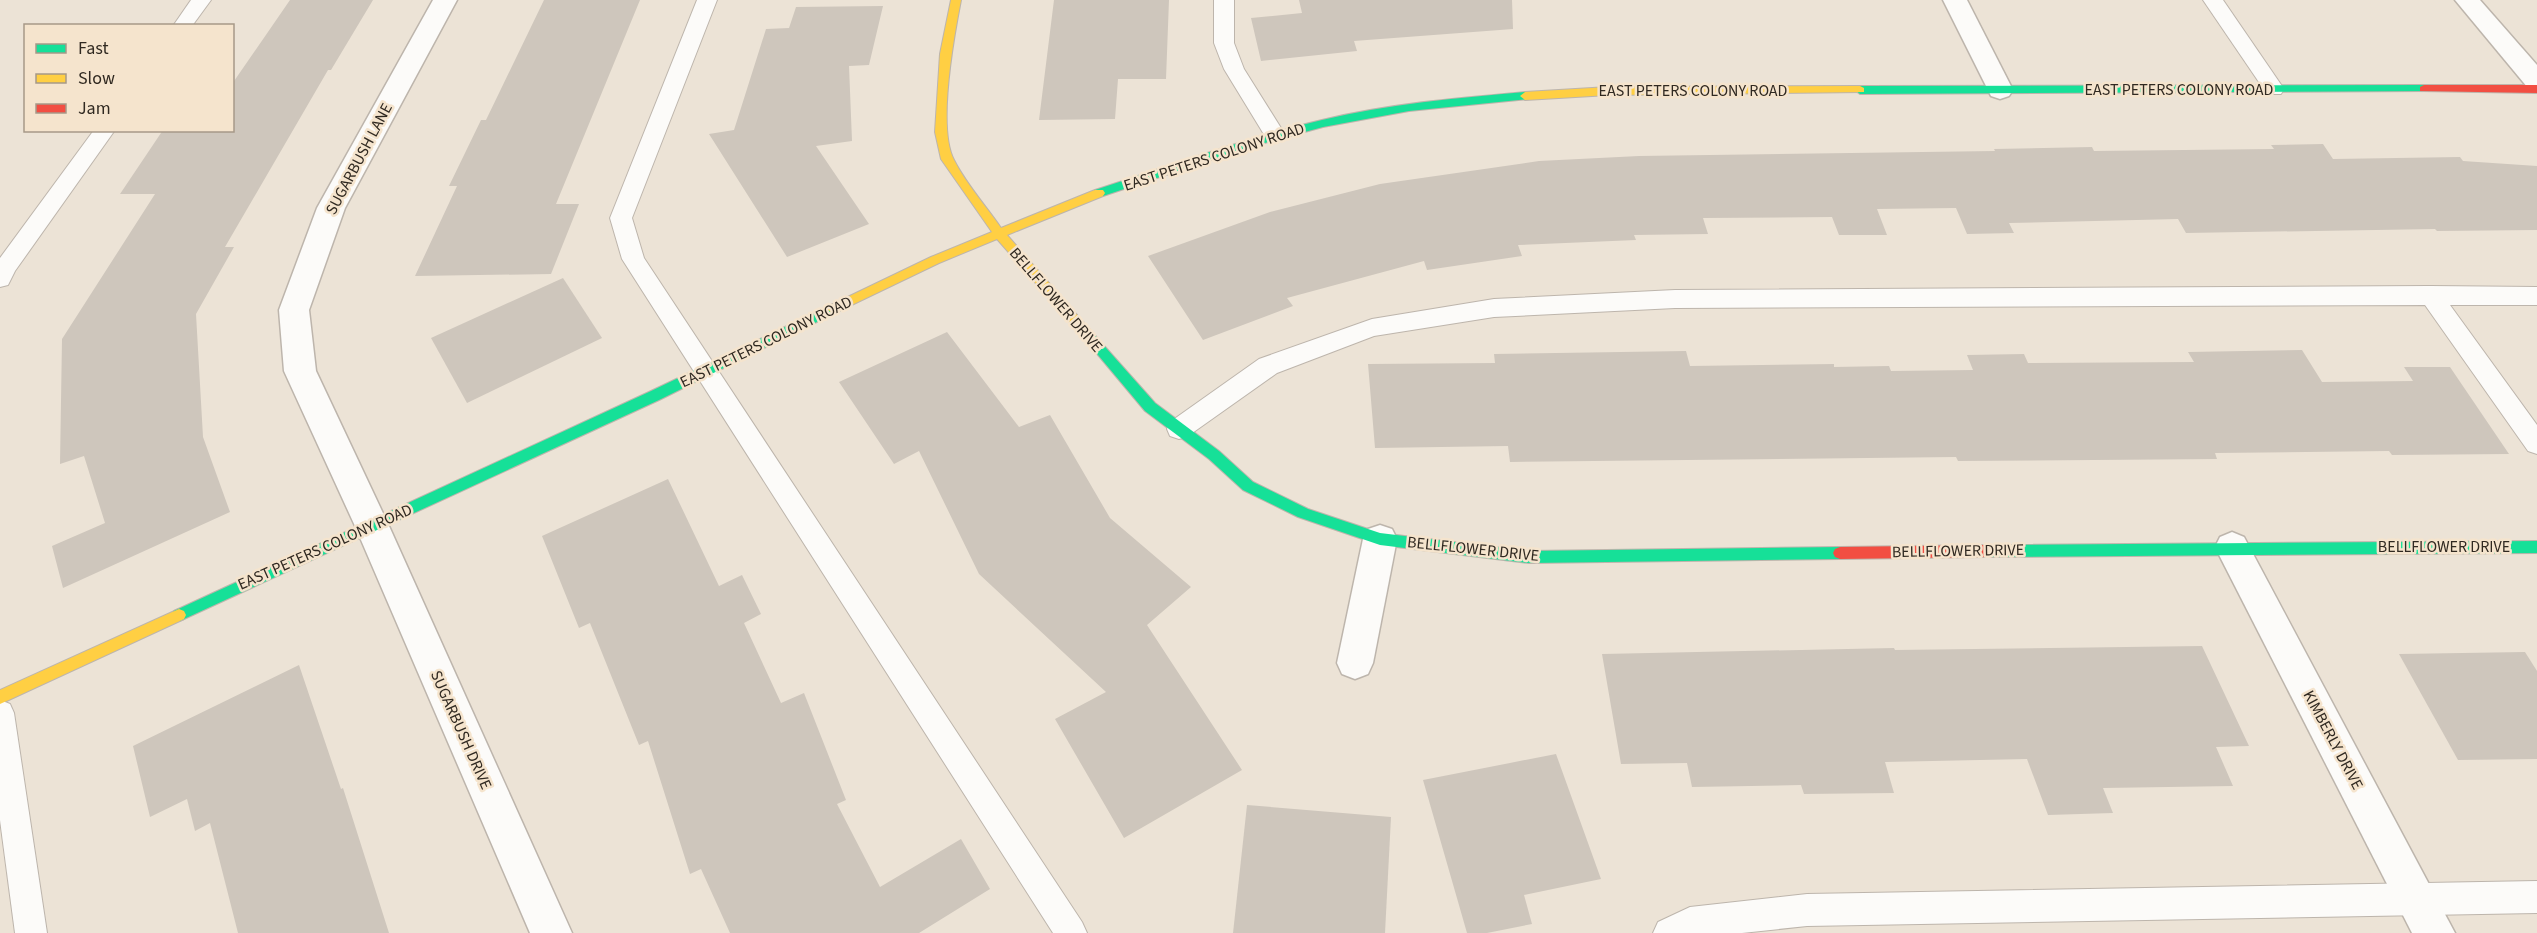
<svg xmlns="http://www.w3.org/2000/svg" width="2537" height="933" viewBox="0 0 2537 933" font-family="'Source Sans 3',sans-serif">
<style>
.building{fill:#cec6bc}
.lines{fill:none;stroke-linecap:round;stroke-linejoin:round}
.lane-casing{stroke:#bdb5ac;stroke-width:2}
.street-casing{stroke:#bdb5ac;stroke-width:3}
.fast-casing{stroke:#bdb5ac;stroke-width:2}
.slow-casing{stroke:#bdb5ac;stroke-width:2}
.jam-casing{stroke:#bdb5ac;stroke-width:2}
.lane{fill:#fcfbf9;fill-rule:evenodd}
.street{fill:#fcfbf9;fill-rule:evenodd}
.fast{fill:#16e098;fill-rule:evenodd}
.slow{fill:#ffcf43;fill-rule:evenodd}
.jam{fill:#f24e42;fill-rule:evenodd}
.labels{text-anchor:middle;dominant-baseline:central;stroke-width:5;stroke-linejoin:round;paint-order:stroke}
.street-label{font-size:16px;fill:#302921;stroke:#f5e4cd}
</style>
<rect width="100%" height="100%" fill="#ece3d6"/>
<g class="building">
<polygon points="290,0 373,0 331,70 328,70 225,247 234,247 196,314 203,437 230,512 63,588 52,546 105,523 84,456 60,464 62,339 155,194 120,194 163,130 232,130 232,84"/>
<polygon points="544,0 640,0 556,204 579,204 551,274 415,276 457,186 449,186 481,120 486,120"/>
<polygon points="1054,0 1169,0 1166,79 1118,79 1115,119 1039,120"/>
<polygon points="1299,0 1512,0 1513,29 1354,41 1357,51 1261,61 1251,18 1302,13"/>
<polygon points="883,6 869,65 849,66 852,141 816,146 869,224 787,257 709,134 734,130 766,29 789,28 796,7"/>
<polygon points="2323,144 2333,159 2460,157 2463,161 2537,166 2537,230 2437,231 2435,229 2186,233 2178,219 2009,223 2014,233 1967,234 1956,208 1877,209 1887,235 1839,235 1832,217 1703,218 1708,234 1634,235 1636,240 1518,245 1522,256 1427,270 1424,261 1287,298 1293,306 1203,340 1148,256 1270,212 1380,184 1539,161 1639,156 1995,151 1994,149 2092,147 2094,151 2274,149 2271,145"/>
<polygon points="563,278 602,338 467,403 431,338"/>
<polygon points="947,332 1019,427 1050,415 1110,518 1191,587 1147,625 1242,770 1124,838 1055,719 1106,692 979,574 919,451 894,464 839,382"/>
<polygon points="2302,350 2322,382 2413,381 2404,367 2450,367 2509,454 2392,455 2389,451 2215,453 2217,459 1958,461 1956,457 1510,462 1508,446 1375,448 1368,364 1495,363 1494,354 1686,351 1690,366 1834,364 1834,367 1889,366 1891,371 1973,370 1967,355 2024,354 2028,363 2194,362 2188,352"/>
<polygon points="668,479 719,586 742,575 761,614 744,623 781,703 804,693 846,800 837,804 880,887 961,839 990,889 919,933 730,933 701,869 690,874 648,741 639,745 590,623 579,628 542,536"/>
<polygon points="2202,646 2249,746 2216,747 2233,786 2103,788 2113,813 2048,815 2027,759 1885,762 1894,793 1804,794 1801,785 1692,787 1687,763 1621,764 1602,654 1894,648 1895,650"/>
<polygon points="2525,652 2537,671 2537,759 2458,760 2399,654"/>
<polygon points="299,665 341,789 343,788 389,933 238,933 210,823 195,831 187,799 150,817 133,746"/>
<polygon points="1556,754 1601,879 1524,895 1532,924 1487,933 1467,933 1423,780"/>
<polygon points="1247,805 1391,817 1385,933 1233,933"/>
</g>
<g class="lines">
<g class="lane-casing">
<g id="lane">
<polygon points="191,0 211,0 192,26 173,26"/>
<polygon points="697,0 717,0 632,218 644,258 1082,922 1087,933 1053,933 622,259 610,218"/>
<polygon points="1214,0 1234,0 1234,43 1244,69 1286,136 1282,141 1268,141 1224,69 1214,43"/>
<polygon points="2203,0 2223,0 2284,89 2281,94 2267,94"/>
<polygon points="94,130 115,130 15,271 8,285 0,287 0,258"/>
<polygon points="2430,286 2537,287 2537,305 2450,305 2537,425 2537,454 2528,451 2425,305 1675,308 1494,317 1374,336 1277,373 1188,436 1179,439 1170,436 1167,429 1170,422 1259,359 1372,319 1494,299 1675,290"/>
<polygon points="0,700 10,704 14,713 47,933 15,933 0,820"/>
<polygon points="2537,881 2537,913 1807,926 1742,933 1653,933 1658,922 1690,907 1807,894"/>
</g>
</g>
<g class="street-casing">
<g id="street">
<polygon points="433,0 457,0 345,208 309,310 316,371 389,526 572,933 530,933 355,526 284,371 279,310 317,208"/>
<polygon points="1943,0 1967,0 2013,90 2009,96 2000,99 1991,96"/>
<polygon points="2455,0 2480,0 2537,65 2537,90 2528,88"/>
<polygon points="1380,525 1392,529 1397,539 1373,663 1368,674 1355,679 1342,674 1337,663 1363,539 1368,529"/>
<polygon points="2232,532 2244,537 2455,933 2412,933 2215,547 2220,537"/>
</g>
</g>
<g class="fast-casing">
<g id="fast">
<polygon points="2424,85 2428,87 2428,91 1860,94 1855,90 1860,86"/>
<path d="M1525,92l5,4 -1,3 -120,12 -86,16 -73,20 -147,49h-8l-2,-3 2,-3c75,-24 150,-52 227,-70 66,-16 135,-22 203,-28z"/>
<polygon points="833,304 839,309 837,312 659,400 184,619 179,621 174,619 172,615 174,611 649,392"/>
<polygon points="1087,329 1091,331 1155,403 1219,451 1253,482 1308,509 1380,533 1529,551 1840,547 1845,549 1847,553 1845,557 1840,559 1529,563 1380,545 1298,517 1243,490 1209,459 1145,411 1083,337 1081,334"/>
<polygon points="2537,541 2537,553 1985,557 1980,555 1978,551 1980,547 1985,545"/>
</g>
</g>
<g class="slow-casing">
<g id="slow">
<path d="M951,0h10c-7,36 -24,128 -7,160 12,24 32,46 47,68l94,-38h8l2,3 -2,3 -96,39 84,96 2,3 -2,3h-8l-86,-98 -58,24 -102,49 -4,2 -6,-5 2,-3 102,-49 61,-25 -51,-73 -6,-27 5,-78z"/>
<polygon points="1860,86 1864,88 1864,92 1609,95 1525,100 1520,96 1525,92 1609,87"/>
<polygon points="179,609 184,611 186,615 184,619 0,704 0,690"/>
</g>
</g>
<g class="jam-casing">
<g id="jam">
<polygon points="2424,85 2537,85 2537,93 2420,91 2420,87"/>
<polygon points="1985,545 1990,547 1992,551 1990,555 1985,557 1840,559 1835,557 1833,553 1835,549 1840,547"/>
</g>
</g>
<use href="#lane" class="lane"/>
<use href="#street" class="street"/>
<use href="#fast" class="fast"/>
<use href="#slow" class="slow"/>
<use href="#jam" class="jam"/>
</g>
<g class="labels">
<g class="street-label">
<text x="2179" y="90">EAST PETERS COLONY ROAD</text>
<text x="1693" y="91">EAST PETERS COLONY ROAD</text>
<text transform="translate(1214 157) rotate(-18)">EAST PETERS COLONY ROAD</text>
<text transform="translate(359 159) rotate(-62)">SUGARBUSH LANE</text>
<text transform="translate(1056 300) rotate(49)">BELLFLOWER DRIVE</text>
<text transform="translate(766 342) rotate(-26)">EAST PETERS COLONY ROAD</text>
<text transform="translate(325 547) rotate(-24)">EAST PETERS COLONY ROAD</text>
<text x="2444" y="547">BELLFLOWER DRIVE</text>
<text transform="translate(1473 549) rotate(6)">BELLFLOWER DRIVE</text>
<text transform="translate(1958 551) rotate(-1)">BELLFLOWER DRIVE</text>
<text transform="translate(461 730) rotate(66)">SUGARBUSH DRIVE</text>
<text transform="translate(2333 740) rotate(62)">KIMBERLY DRIVE</text>
</g>
</g>
<rect x="24" y="24" width="210" height="108" fill="#f5e4cd" stroke="#a69988" stroke-width="1.5"/>
<rect x="36" y="44" width="30" height="9" fill="#16e098" stroke="#a69988" stroke-width="1.5"/>
<text x="78" y="54" font-size="18" fill="#302921">Fast</text>
<rect x="36" y="74" width="30" height="9" fill="#ffcf43" stroke="#a69988" stroke-width="1.5"/>
<text x="78" y="84" font-size="18" fill="#302921">Slow</text>
<rect x="36" y="104" width="30" height="9" fill="#f24e42" stroke="#a69988" stroke-width="1.5"/>
<text x="78" y="114" font-size="18" fill="#302921">Jam</text>
</svg>
